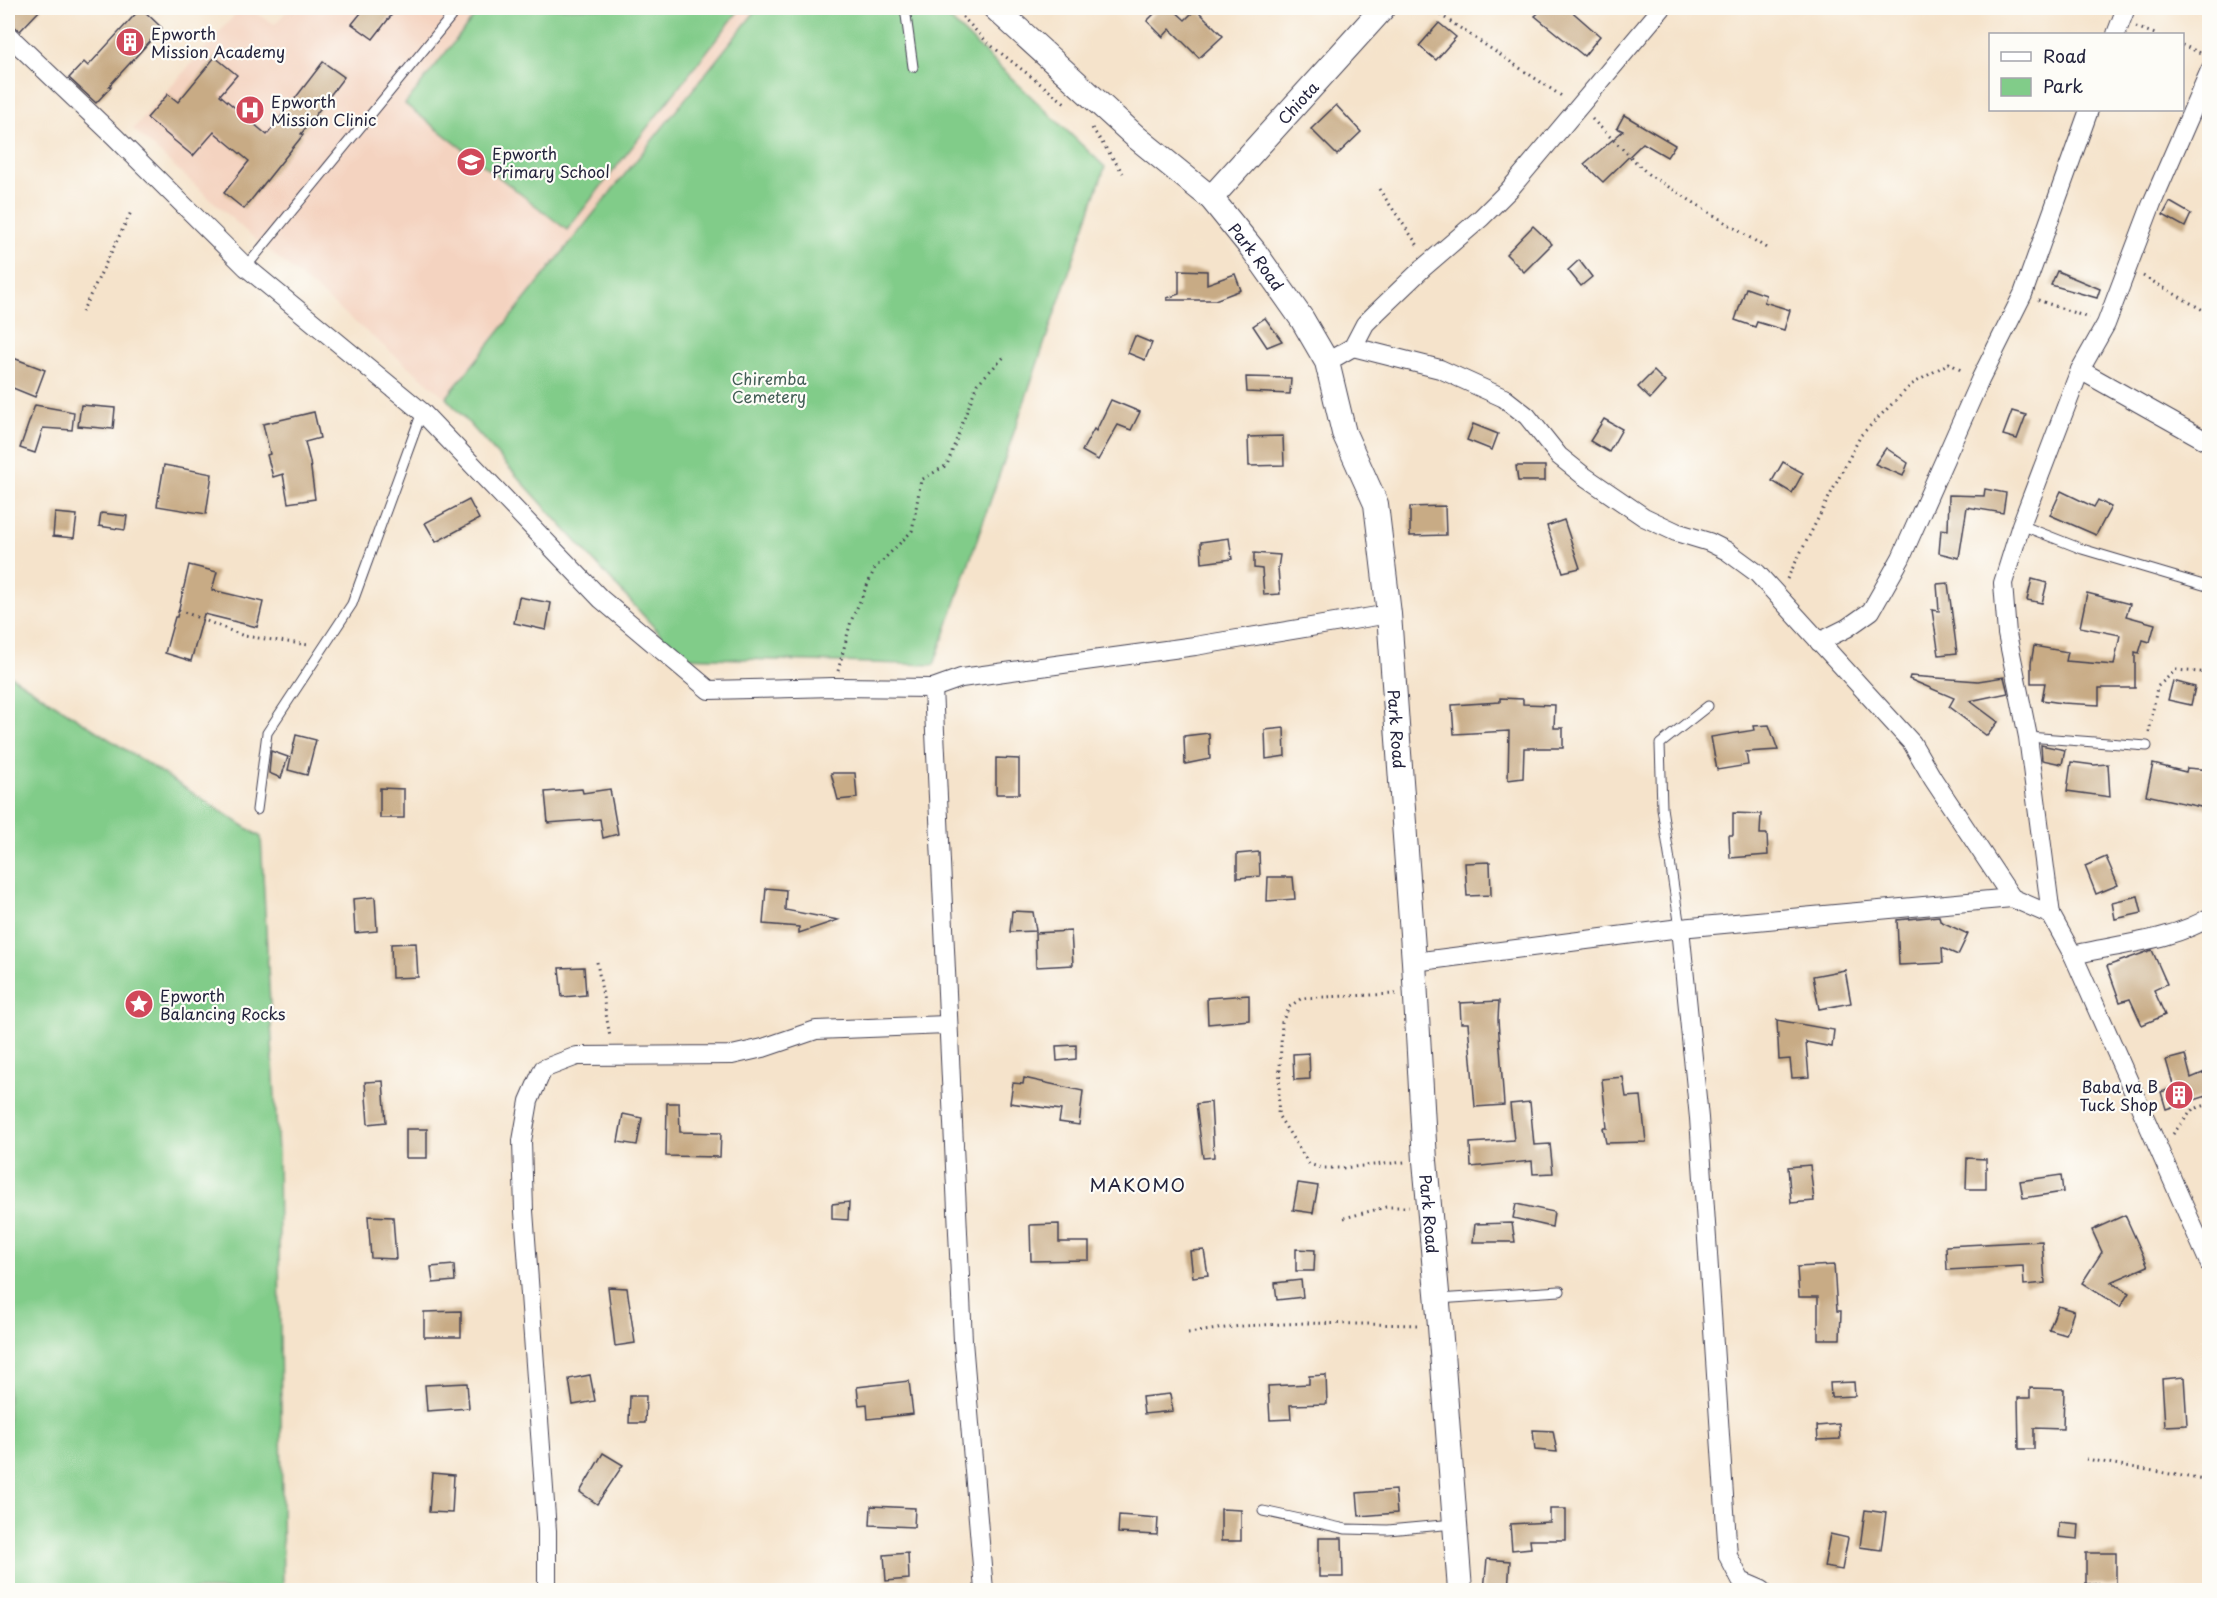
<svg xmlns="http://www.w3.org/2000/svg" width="2217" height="1598" viewBox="0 0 2217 1598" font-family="'Playpen Sans',sans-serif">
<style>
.built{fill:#f4d3c0}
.green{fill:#81cc89;stroke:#527762;stroke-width:1.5}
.building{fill:#c8ab85}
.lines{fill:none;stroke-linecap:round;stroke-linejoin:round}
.service-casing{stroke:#423f51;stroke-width:11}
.minor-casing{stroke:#423f51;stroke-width:20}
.tertiary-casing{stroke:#423f51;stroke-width:26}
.path{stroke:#423f51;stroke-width:3;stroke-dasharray:1.5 4.5;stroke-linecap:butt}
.service{stroke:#fff;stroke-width:9}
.minor{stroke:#fff;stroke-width:18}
.tertiary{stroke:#fff;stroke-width:24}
.labels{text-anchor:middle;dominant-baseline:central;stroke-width:4.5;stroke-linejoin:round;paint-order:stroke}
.poi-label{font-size:16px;fill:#22223b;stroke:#fdfcf7;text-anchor:start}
.street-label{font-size:16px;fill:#22223b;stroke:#fdfcf7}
.park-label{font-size:16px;fill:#435e56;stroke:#fdfcf7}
.neighbourhood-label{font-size:18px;letter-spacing:1.5px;fill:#22223b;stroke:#fdfcf7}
</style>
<rect width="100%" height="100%" fill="#fdfcf7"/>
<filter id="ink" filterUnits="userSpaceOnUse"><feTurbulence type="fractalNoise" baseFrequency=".0167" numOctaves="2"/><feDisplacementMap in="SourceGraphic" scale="12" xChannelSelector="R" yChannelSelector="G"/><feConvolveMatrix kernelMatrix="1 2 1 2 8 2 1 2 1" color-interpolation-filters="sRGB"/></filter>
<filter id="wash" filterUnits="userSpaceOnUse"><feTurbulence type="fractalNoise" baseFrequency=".008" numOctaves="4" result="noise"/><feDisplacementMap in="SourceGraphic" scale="24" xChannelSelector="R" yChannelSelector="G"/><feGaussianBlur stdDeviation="1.35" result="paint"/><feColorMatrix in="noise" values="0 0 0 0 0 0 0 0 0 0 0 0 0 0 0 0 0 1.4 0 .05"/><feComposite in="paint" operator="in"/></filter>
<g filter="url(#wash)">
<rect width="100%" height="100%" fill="#f5e3cb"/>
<polygon class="built" points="241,8 246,8 275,24 290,8 758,8 446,398 248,233 133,129"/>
<g class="green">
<polygon points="481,8 741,8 567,230 405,104"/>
<polygon points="758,8 938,8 1105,167 934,665 681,657 446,398"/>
<polygon points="8,674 261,837 278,1153 283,1590 8,1590"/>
</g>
<g id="blocks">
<g class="building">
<polygon points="8,8 42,8 20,31 8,21"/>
<polygon points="141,8 162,28 109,86 111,87 96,103 69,78 84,62 88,66"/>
<polygon points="365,8 397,8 373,39 352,24"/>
<polygon points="1160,8 1172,8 1185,20 1196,9 1223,36 1199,58 1170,29 1163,37 1147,21"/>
<polygon points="1544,8 1568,8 1600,36 1584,56 1535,16"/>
<polygon points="1439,23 1456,37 1436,60 1419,46"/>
<polygon points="215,57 237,75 220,95 267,135 323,62 344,77 301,134 303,135 244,209 224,193 249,161 214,132 193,156 147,118 168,94 178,102"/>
<polygon points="1336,105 1361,132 1337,155 1311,129"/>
<polygon points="1624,115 1675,145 1667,157 1643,143 1603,182 1584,164 1623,131 1617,128"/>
<polygon points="2170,202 2191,214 2185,227 2163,215"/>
<polygon points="1533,226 1552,244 1524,272 1506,254"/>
<polygon points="1579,260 1592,277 1581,286 1568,270"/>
<polygon points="1179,270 1207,271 1207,284 1235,274 1241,290 1215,300 1167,300 1167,298 1179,294"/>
<polygon points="2057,271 2100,289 2097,298 2051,285"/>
<polygon points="1746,288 1766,295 1764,302 1790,310 1784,330 1757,322 1755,327 1735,320"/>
<polygon points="1265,318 1282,341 1267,347 1253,326"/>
<polygon points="1135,336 1152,343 1145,360 1128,353"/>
<polygon points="8,356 45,370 35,397 8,386"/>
<polygon points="1654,371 1665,382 1650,399 1638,387"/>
<polygon points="1246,377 1291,378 1290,394 1247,392"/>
<polygon points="1111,400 1140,412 1131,430 1118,425 1098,460 1082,451 1094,429 1096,431"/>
<polygon points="35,405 74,412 72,430 43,428 35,453 20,448"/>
<polygon points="81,405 115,408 113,429 78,426"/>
<polygon points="2012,411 2026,415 2017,439 2003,435"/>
<polygon points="314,412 320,438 305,442 310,462 315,499 288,503 283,474 273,477 267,455 270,454 263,424"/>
<polygon points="1604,419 1622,429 1609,452 1590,441"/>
<polygon points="1473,424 1498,434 1492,450 1467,440"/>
<polygon points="1283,436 1284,465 1249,466 1248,437"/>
<polygon points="1886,448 1908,463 1903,476 1875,464"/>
<polygon points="1783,462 1803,473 1792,493 1772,481"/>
<polygon points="164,465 212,474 206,514 157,506"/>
<polygon points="1516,466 1545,466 1545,481 1518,481"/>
<polygon points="1985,489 2006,493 2003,513 1967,507 1959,558 1939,553 1941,529 1948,530 1949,495 1984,496"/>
<polygon points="2061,491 2094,507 2098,500 2111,507 2096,535 2050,515"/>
<polygon points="469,500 479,519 436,542 425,523"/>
<polygon points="1445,506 1446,535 1410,536 1410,507"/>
<polygon points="55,513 77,515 74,538 53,536"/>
<polygon points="101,513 127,516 125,530 99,526"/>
<polygon points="1564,520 1580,568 1563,572 1547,526"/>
<polygon points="1229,538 1232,559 1202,563 1201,542"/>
<polygon points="1254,553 1280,555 1278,568 1280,594 1264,595 1262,569 1254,568"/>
<polygon points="189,565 217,572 212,590 263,602 257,627 204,614 191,661 165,653 175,617 177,617"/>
<polygon points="2032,579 2047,583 2042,603 2027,600"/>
<polygon points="1948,583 1957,653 1939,655 1932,610 1939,611 1937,584"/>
<polygon points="2087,593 2130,604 2126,616 2155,624 2150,642 2143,640 2139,653 2135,652 2135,688 2099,688 2099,705 2062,703 2042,700 2045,683 2031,683 2031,663 2034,646 2068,652 2066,661 2114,665 2120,635 2080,627"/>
<polygon points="519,597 551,603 546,630 514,623"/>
<polygon points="1910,676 1978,681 2004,677 2008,693 1970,701 1998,722 1987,736 1949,707 1954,698 1909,679"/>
<polygon points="2173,681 2195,687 2191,705 2168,700"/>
<polygon points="1500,698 1523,699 1523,704 1555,705 1554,728 1563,728 1563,748 1524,748 1523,778 1508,780 1509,731 1454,734 1452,705 1500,702"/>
<polygon points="1769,725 1778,750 1746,752 1748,765 1717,770 1711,737 1755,730 1754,726"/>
<polygon points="1284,728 1285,756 1266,759 1265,730"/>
<polygon points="1209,733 1210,759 1185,764 1184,736"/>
<polygon points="296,735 316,740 307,775 288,770"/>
<polygon points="2041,745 2065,750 2062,764 2042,760"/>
<polygon points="271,751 288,757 281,778 269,773"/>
<polygon points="996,758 1019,759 1019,794 996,794"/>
<polygon points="2071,762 2094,765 2108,764 2110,797 2067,791"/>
<polygon points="2153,764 2186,772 2187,768 2210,770 2210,809 2146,795"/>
<polygon points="831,773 855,773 857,798 838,800"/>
<polygon points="380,788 404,789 404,818 380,818"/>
<polygon points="582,789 583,793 610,789 618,834 603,838 600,819 548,823 545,792"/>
<polygon points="1733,813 1761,814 1760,834 1767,834 1768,855 1730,858 1729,835 1733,835"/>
<polygon points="1259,852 1260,876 1237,878 1237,854"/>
<polygon points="2106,857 2118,885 2096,894 2085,866"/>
<polygon points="1490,862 1491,895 1467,896 1465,863"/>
<polygon points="1268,877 1293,877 1295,899 1267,901"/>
<polygon points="766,888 786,890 785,910 838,920 799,933 799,927 763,924"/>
<polygon points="2138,896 2142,913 2115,919 2112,902"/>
<polygon points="375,897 377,931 355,933 353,899"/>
<polygon points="1012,911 1033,912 1036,931 1010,932"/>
<polygon points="1939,916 1940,921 1968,934 1958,955 1942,948 1943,963 1899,965 1897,920"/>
<polygon points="1071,931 1073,965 1036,967 1035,933"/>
<polygon points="416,943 418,977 392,978 391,944"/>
<polygon points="2152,950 2167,984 2154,990 2165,1015 2142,1025 2130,999 2120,1002 2107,966"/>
<polygon points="584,967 586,995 562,997 559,968"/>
<polygon points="1845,970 1851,1003 1819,1009 1813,976"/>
<polygon points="1249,995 1249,1020 1208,1024 1207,998"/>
<polygon points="1499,1001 1498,1020 1504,1105 1475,1107 1468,1023 1461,1023 1460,1003"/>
<polygon points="1777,1020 1834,1030 1832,1047 1806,1042 1809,1077 1792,1078 1790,1059 1779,1060"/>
<polygon points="1076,1045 1076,1059 1057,1061 1056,1046"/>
<polygon points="1309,1053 1310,1079 1294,1080 1293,1054"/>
<polygon points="2185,1055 2191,1078 2210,1070 2210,1095 2166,1109 2161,1092 2174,1088 2166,1060"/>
<polygon points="1623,1077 1626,1097 1641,1096 1646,1142 1606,1143 1603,1128 1607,1128 1602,1079"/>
<polygon points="1024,1078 1083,1091 1079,1125 1059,1122 1061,1110 1010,1103 1013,1083 1023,1084"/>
<polygon points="383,1081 386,1122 368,1124 365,1082"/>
<polygon points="1211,1102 1214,1157 1203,1158 1196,1104"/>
<polygon points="1530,1102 1534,1145 1550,1144 1553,1173 1533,1174 1532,1161 1471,1167 1470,1143 1514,1140 1510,1104"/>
<polygon points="667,1103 679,1103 680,1132 721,1133 720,1157 666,1156"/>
<polygon points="623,1114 642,1118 637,1145 618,1142"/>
<rect x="406" y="1129" width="21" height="29"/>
<polygon points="1967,1158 1986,1159 1986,1189 1966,1189"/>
<polygon points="1810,1165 1814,1201 1791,1203 1788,1167"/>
<polygon points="2061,1175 2063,1192 2023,1198 2020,1181"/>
<polygon points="1298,1183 1318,1186 1313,1213 1293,1210"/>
<polygon points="849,1202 848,1220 832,1219 832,1204"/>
<polygon points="1516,1204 1554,1212 1552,1227 1513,1218"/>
<polygon points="2125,1215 2148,1266 2111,1282 2129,1293 2120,1307 2082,1283 2102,1252 2092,1230"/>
<polygon points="368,1216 393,1217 396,1259 371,1258"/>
<polygon points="1512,1223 1515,1242 1473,1242 1475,1224"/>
<polygon points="1059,1224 1059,1242 1089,1242 1089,1260 1031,1261 1030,1225"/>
<polygon points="2042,1241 2045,1283 2024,1285 2023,1266 1947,1270 1946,1246"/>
<polygon points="1296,1249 1315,1250 1314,1271 1296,1271"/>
<polygon points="1204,1250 1208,1275 1193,1277 1190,1251"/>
<polygon points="454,1265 455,1281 433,1283 431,1267"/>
<polygon points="1834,1265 1837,1311 1841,1311 1840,1339 1818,1339 1818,1297 1799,1297 1797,1267"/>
<polygon points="1301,1280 1303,1297 1277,1300 1275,1283"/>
<polygon points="608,1287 627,1288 635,1343 615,1346"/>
<polygon points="2058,1306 2074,1311 2066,1335 2049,1330"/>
<polygon points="461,1311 461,1337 424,1337 424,1312"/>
<polygon points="590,1375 595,1401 573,1405 569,1379"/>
<polygon points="1326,1375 1327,1404 1290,1405 1291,1419 1270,1420 1268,1386 1309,1384 1309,1376"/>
<polygon points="2184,1377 2187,1425 2165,1426 2162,1379"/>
<polygon points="909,1381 913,1414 868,1419 867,1404 859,1405 857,1387"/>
<polygon points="1854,1382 1855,1396 1831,1397 1830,1383"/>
<polygon points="467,1383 469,1408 427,1411 425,1385"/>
<polygon points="2030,1388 2064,1389 2063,1429 2034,1428 2034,1449 2019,1449 2018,1398 2030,1398"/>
<polygon points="1170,1394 1173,1411 1144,1414 1142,1397"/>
<polygon points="630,1396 646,1396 645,1423 629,1423"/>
<polygon points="1839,1424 1840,1439 1818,1440 1817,1426"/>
<polygon points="1533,1430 1553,1431 1557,1452 1535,1450"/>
<polygon points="603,1453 623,1465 597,1504 580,1492"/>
<polygon points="432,1473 454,1475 452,1513 429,1512"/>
<polygon points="1395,1490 1397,1513 1359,1516 1357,1493"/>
<polygon points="871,1506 915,1508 914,1527 870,1525"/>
<polygon points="1221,1509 1241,1510 1241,1541 1221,1541"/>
<polygon points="1550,1509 1566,1509 1566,1540 1530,1540 1531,1548 1512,1550 1510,1524 1550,1522"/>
<polygon points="1865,1510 1886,1513 1881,1550 1860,1547"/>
<polygon points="1119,1515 1158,1518 1157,1535 1118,1533"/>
<polygon points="2059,1522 2079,1524 2078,1539 2058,1537"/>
<polygon points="1830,1534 1848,1538 1842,1570 1824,1567"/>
<polygon points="1319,1538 1342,1538 1343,1577 1319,1577"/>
<polygon points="908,1553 909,1579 886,1581 884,1555"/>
<rect x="2086" y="1553" width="30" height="31"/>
<polygon points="1487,1559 1510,1561 1508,1590 1484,1590"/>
</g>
</g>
</g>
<g filter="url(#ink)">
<use href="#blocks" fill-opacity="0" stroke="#423f51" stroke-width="1.5"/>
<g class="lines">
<g class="service-casing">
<g id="service">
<polyline points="905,8 913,67"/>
<polyline points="246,267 458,8"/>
<polyline points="2021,525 2082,549 2210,587"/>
<polyline points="2028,737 2147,746"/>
<polyline points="257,810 267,733 352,604 422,412"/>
<polyline points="1680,928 1662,808 1660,744 1708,706"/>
<polyline points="1438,1299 1560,1291"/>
<polyline points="1263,1511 1346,1529 1388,1530 1454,1524"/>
</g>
</g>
<g class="minor-casing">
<g id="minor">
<polyline points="2116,34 2126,8"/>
<polyline points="8,35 114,136 246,267 422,412 601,599 709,690 834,687 933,688 961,678 1195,646 1389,614"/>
<polyline points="1353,347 1440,369 1504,398 1527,416 1559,456 1584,476 1644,517 1676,532 1709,542 1727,551 1757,573 1912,743 1933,779 2012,898"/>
<polyline points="1327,362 1353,347 1365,324 1376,313 1423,268 1481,218 1509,190 1662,8"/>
<polyline points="2080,370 2210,443"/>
<polyline points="1819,642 1847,628 1871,611 1901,558 1980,380 2023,294 2089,110"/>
<polyline points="933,688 963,1341 984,1590"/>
<polyline points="2051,915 2028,737 2007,634 2003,583 2021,525 2080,370 2106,324 2152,203 2210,70"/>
<polyline points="1680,928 1699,1118 1728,1556 1741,1581 1762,1590"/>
<path d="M2073,955c41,-10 102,-15 137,-38"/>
<polyline points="1414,962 1680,928 2012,898 2051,915 2073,955 2210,1265"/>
<polyline points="547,1590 547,1531 524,1211 522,1141 529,1101 543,1069 577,1056 732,1055 763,1048 816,1030 947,1025"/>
</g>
</g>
<g class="tertiary-casing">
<g id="tertiary">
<path id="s1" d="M995,8l141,129 75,61 43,53 48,68 25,43 17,71 32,71 13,110 25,348 11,199 15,165 20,264"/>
<path id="s2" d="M1211,198l172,-190"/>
</g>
</g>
<g class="path">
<polyline points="954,8 988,43 1065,103"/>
<polyline points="1430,8 1563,97"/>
<polyline points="2136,27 2155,34"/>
<polyline points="2182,45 2203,54"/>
<polyline points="1592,119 1648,174 1768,249"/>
<polyline points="1092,128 1123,173"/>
<polyline points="1379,189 1419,247"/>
<polyline points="2143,276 2210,314"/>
<polyline points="2038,300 2089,318"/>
<polyline points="82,312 131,212"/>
<polyline points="1787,579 1861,435 1911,385 1949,363 1964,372"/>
<polyline points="179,610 244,636 309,645"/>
<polyline points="838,671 851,621 875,568 912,531 921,480 947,465 977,384 1004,357"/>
<polyline points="2149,733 2157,687 2176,670 2210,673"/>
<polyline points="597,962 610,1037"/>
<polyline points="1396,994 1302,998 1289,1007 1282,1022 1278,1115 1309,1164 1322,1168 1342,1168 1405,1162"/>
<polyline points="2173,1134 2193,1109 2210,1104"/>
<polyline points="1344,1218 1386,1207 1409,1207"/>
<polyline points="1188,1333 1241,1326 1305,1323 1420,1325"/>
<polyline points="2086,1459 2210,1481"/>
</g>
<use href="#service" class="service"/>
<use href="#minor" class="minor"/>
<use href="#tertiary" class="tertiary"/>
</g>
</g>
<defs>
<g id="building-disc" transform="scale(1.5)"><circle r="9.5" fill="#d1495b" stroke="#fdfcf7"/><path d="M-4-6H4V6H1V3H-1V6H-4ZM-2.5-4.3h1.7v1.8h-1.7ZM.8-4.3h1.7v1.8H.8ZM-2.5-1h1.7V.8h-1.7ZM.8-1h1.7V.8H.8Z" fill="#fff"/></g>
<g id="hospital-disc" transform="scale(1.5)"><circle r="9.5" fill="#d1495b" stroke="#fdfcf7"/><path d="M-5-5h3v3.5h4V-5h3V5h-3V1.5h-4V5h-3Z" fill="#fff"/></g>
<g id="school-disc" transform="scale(1.5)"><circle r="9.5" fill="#d1495b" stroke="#fdfcf7"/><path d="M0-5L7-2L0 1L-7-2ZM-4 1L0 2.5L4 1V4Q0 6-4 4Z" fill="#fff"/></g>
<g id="sight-disc" transform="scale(1.5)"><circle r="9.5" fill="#d1495b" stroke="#fdfcf7"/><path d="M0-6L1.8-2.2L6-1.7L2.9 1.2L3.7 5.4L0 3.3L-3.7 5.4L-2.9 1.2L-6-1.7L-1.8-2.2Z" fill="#fff"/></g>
</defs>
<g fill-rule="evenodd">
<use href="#building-disc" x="130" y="42"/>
<use href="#hospital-disc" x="250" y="110"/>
<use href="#school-disc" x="471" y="162"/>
<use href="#sight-disc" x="139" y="1004"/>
<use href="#building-disc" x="2179" y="1095"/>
</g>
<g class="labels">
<g class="poi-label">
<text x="151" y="33">Epworth<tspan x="151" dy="18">Mission Academy</tspan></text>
<text x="271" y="101">Epworth<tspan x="271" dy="18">Mission Clinic</tspan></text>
<text x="492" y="153">Epworth<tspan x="492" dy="18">Primary School</tspan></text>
<text x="160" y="995">Epworth<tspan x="160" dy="18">Balancing Rocks</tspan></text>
<text x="2158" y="1086" text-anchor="end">Baba va B<tspan x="2158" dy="18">Tuck Shop</tspan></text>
</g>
<g class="street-label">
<text stroke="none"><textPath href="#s2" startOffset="129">Chiota</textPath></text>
<text stroke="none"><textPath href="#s1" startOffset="362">Park Road</textPath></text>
<text stroke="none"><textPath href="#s1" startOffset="866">Park Road</textPath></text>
<text stroke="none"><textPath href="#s1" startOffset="1352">Park Road</textPath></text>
</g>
<g class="park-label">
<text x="769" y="378">Chiremba<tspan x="769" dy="18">Cemetery</tspan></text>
</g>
<g class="neighbourhood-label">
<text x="1138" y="1184">MAKOMO</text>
</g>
</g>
<rect width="2217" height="1598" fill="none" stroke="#fdfcf7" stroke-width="30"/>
<rect x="1989" y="33" width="195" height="78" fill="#fdfcf7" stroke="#a5a5ac" stroke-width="1.5"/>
<rect x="2001" y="52" width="30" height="9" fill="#ffffff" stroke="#a5a5ac" stroke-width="1.5"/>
<text x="2043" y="63" font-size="18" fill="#22223b">Road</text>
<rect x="2001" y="78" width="30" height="18" fill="#81cc89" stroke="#a5a5ac" stroke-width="1.5"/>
<text x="2043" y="93" font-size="18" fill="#22223b">Park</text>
</svg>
